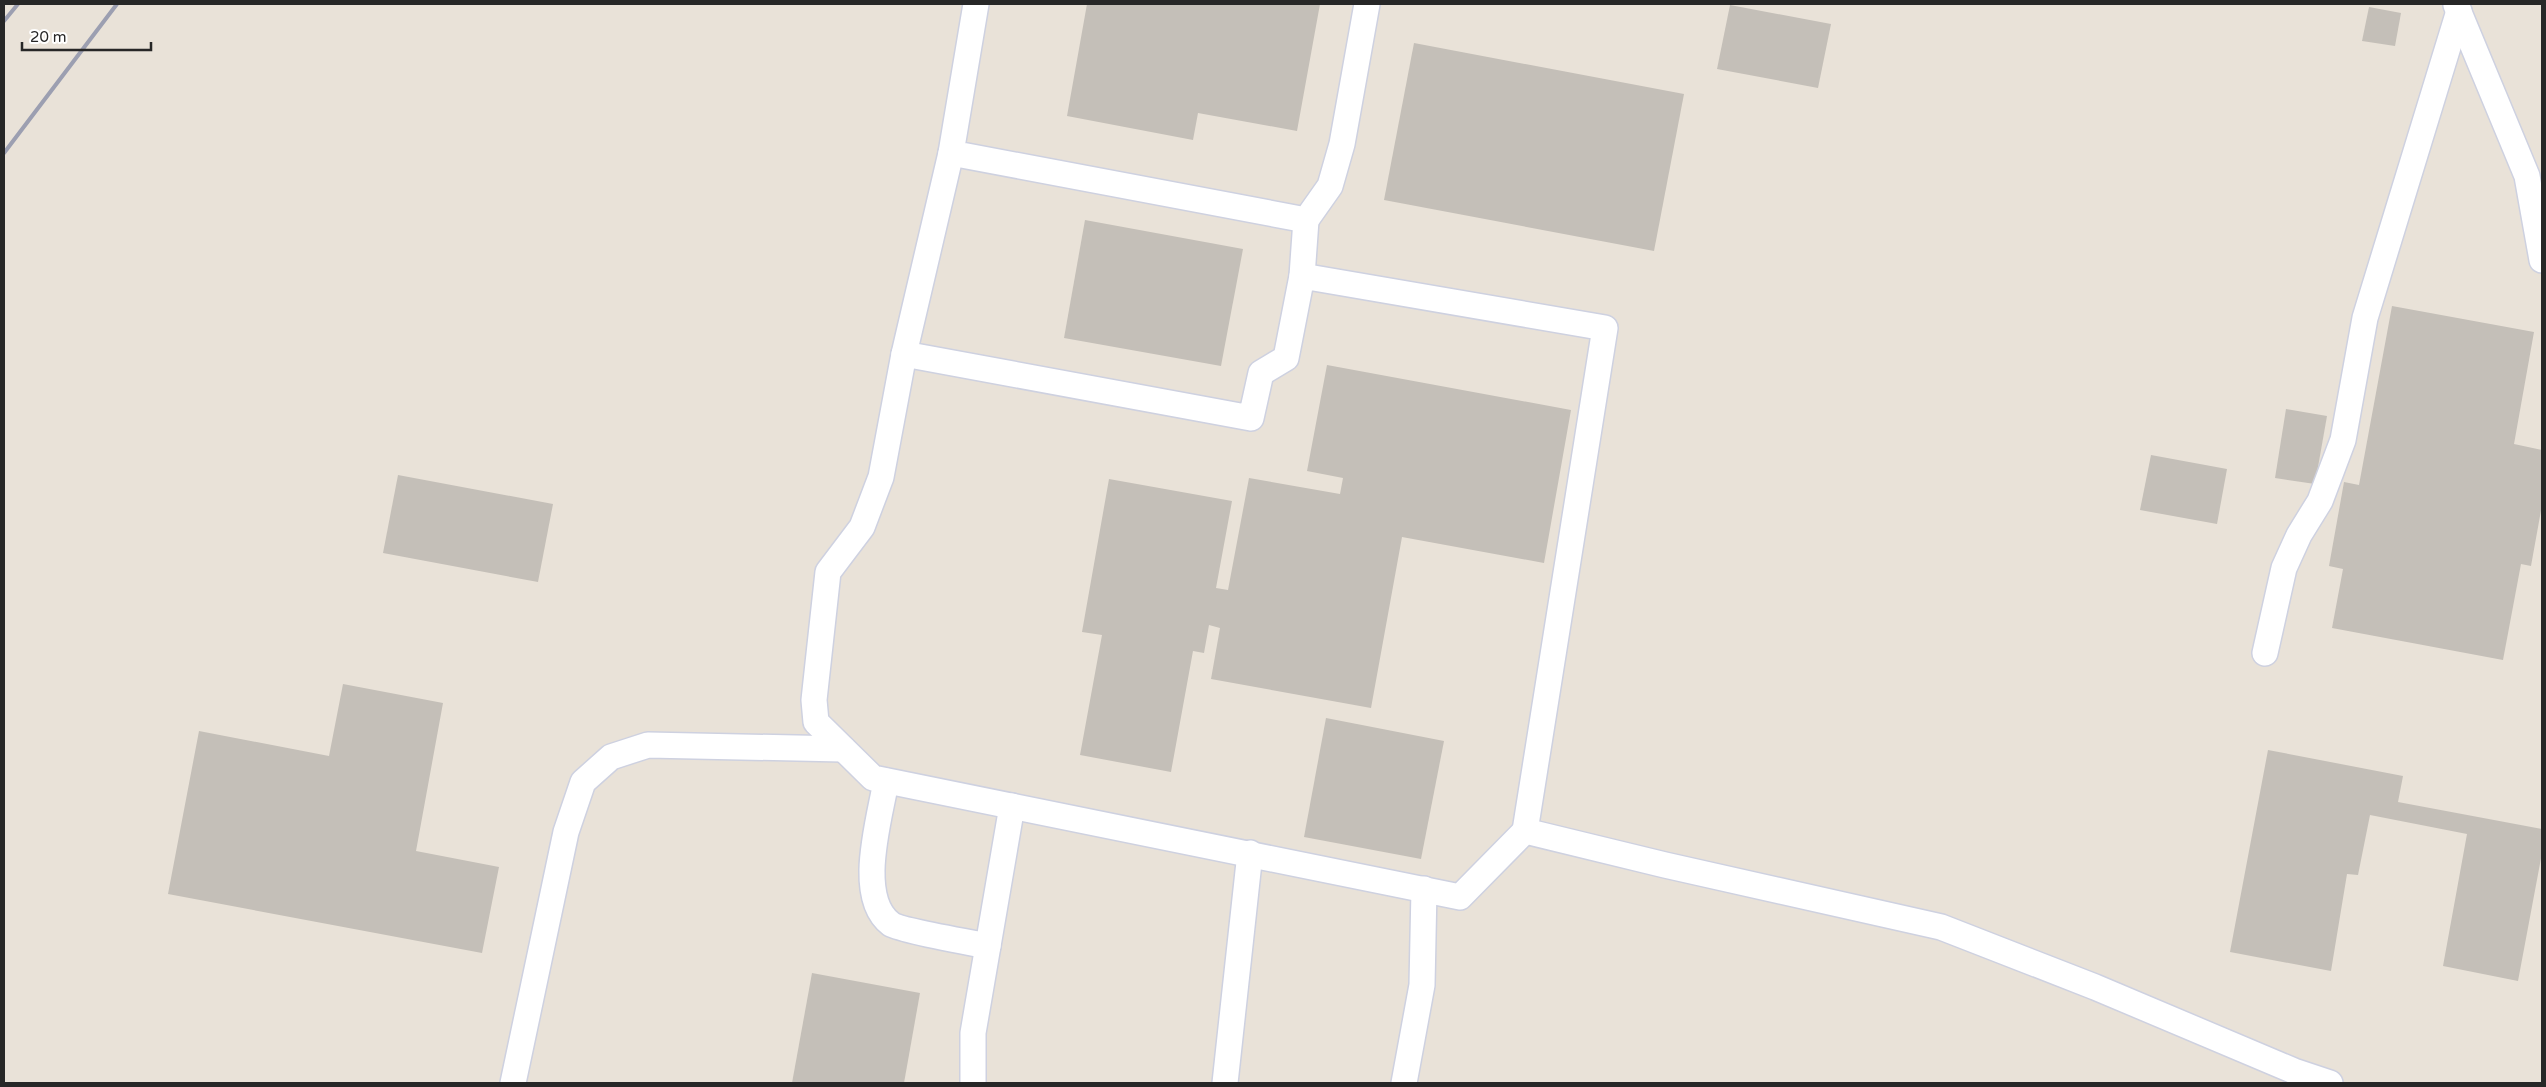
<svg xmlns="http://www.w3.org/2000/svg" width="2546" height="1087" viewBox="0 0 2546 1087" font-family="'Varela Round',sans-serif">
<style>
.building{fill:#c4bfb8}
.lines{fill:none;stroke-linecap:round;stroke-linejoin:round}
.service-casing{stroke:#ced1e0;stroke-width:28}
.service{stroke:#fff;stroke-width:25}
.rail{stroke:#9c9fb1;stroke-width:4}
</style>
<rect width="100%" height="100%" fill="#e9e2d8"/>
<g class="building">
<polygon points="1087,4 1320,4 1297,131 1198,113 1193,140 1067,116"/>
<polygon points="1730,5 1831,24 1818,88 1717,69"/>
<polygon points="2369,7 2401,13 2395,46 2362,41"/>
<polygon points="1414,43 1684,94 1654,251 1384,200"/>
<polygon points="1085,220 1243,249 1221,366 1064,338"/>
<polygon points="2392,306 2534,332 2514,444 2542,450 2542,505 2531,566 2521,564 2503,660 2332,628 2343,569 2329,566 2344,482 2359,485"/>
<polygon points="1327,365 1571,410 1544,563 1402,537 1371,708 1211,679 1220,628 1209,625 1204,653 1193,651 1171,772 1080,755 1102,635 1082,632 1109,479 1232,501 1216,588 1228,590 1249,478 1340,494 1343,478 1307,471"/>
<polygon points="2286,409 2327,416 2315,484 2275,478"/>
<polygon points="2151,455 2227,469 2217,524 2140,510"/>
<polygon points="398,475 553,504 538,582 383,553"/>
<polygon points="343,684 443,703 416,851 499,867 482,953 168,894 199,731 329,756"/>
<polygon points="1326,718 1444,741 1421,859 1304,837"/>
<polygon points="2268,750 2403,776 2398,802 2542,829 2542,853 2518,981 2443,966 2467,834 2370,815 2358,875 2347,874 2331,971 2230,952"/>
<polygon points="812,973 920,993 904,1083 792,1083"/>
</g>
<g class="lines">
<g class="service-casing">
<g id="service">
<polyline points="976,4 951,153 1306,220 1330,186 1342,144 1367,4"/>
<polyline points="2456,5 2527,176 2542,260"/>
<polyline points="951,153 904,354 881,477 862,527 828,572 814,700 816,722 873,778 1460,897 1525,831 1665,865 1941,927 2095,987 2294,1071 2330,1083"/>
<polyline points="1302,276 1306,220"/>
<polyline points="904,354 1251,418 1261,373 1286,358 1302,276 1605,328 1525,831"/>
<polyline points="2265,653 2284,568 2299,535 2320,501 2343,440 2365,318 2459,11"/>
<path d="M886,781c-6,37 -31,116 5,143 8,6 81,19 97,22"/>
<polyline points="513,1083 566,832 583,782 611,757 648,745 843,749"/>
<polyline points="973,1083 973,1033 1012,806"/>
<polyline points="1225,1083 1250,853"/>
<polyline points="1404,1083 1422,985 1424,889"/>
</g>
</g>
<use href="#service" class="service"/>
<g class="rail">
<polyline points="4,21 18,4"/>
<polyline points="4,153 117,4"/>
</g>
</g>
<rect width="2546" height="1087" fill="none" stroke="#272727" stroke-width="10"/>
<path d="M22 42v8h129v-8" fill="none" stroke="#272727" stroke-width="2.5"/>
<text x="30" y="42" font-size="15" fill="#272727" stroke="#ffffff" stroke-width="4" paint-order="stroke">20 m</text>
</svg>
